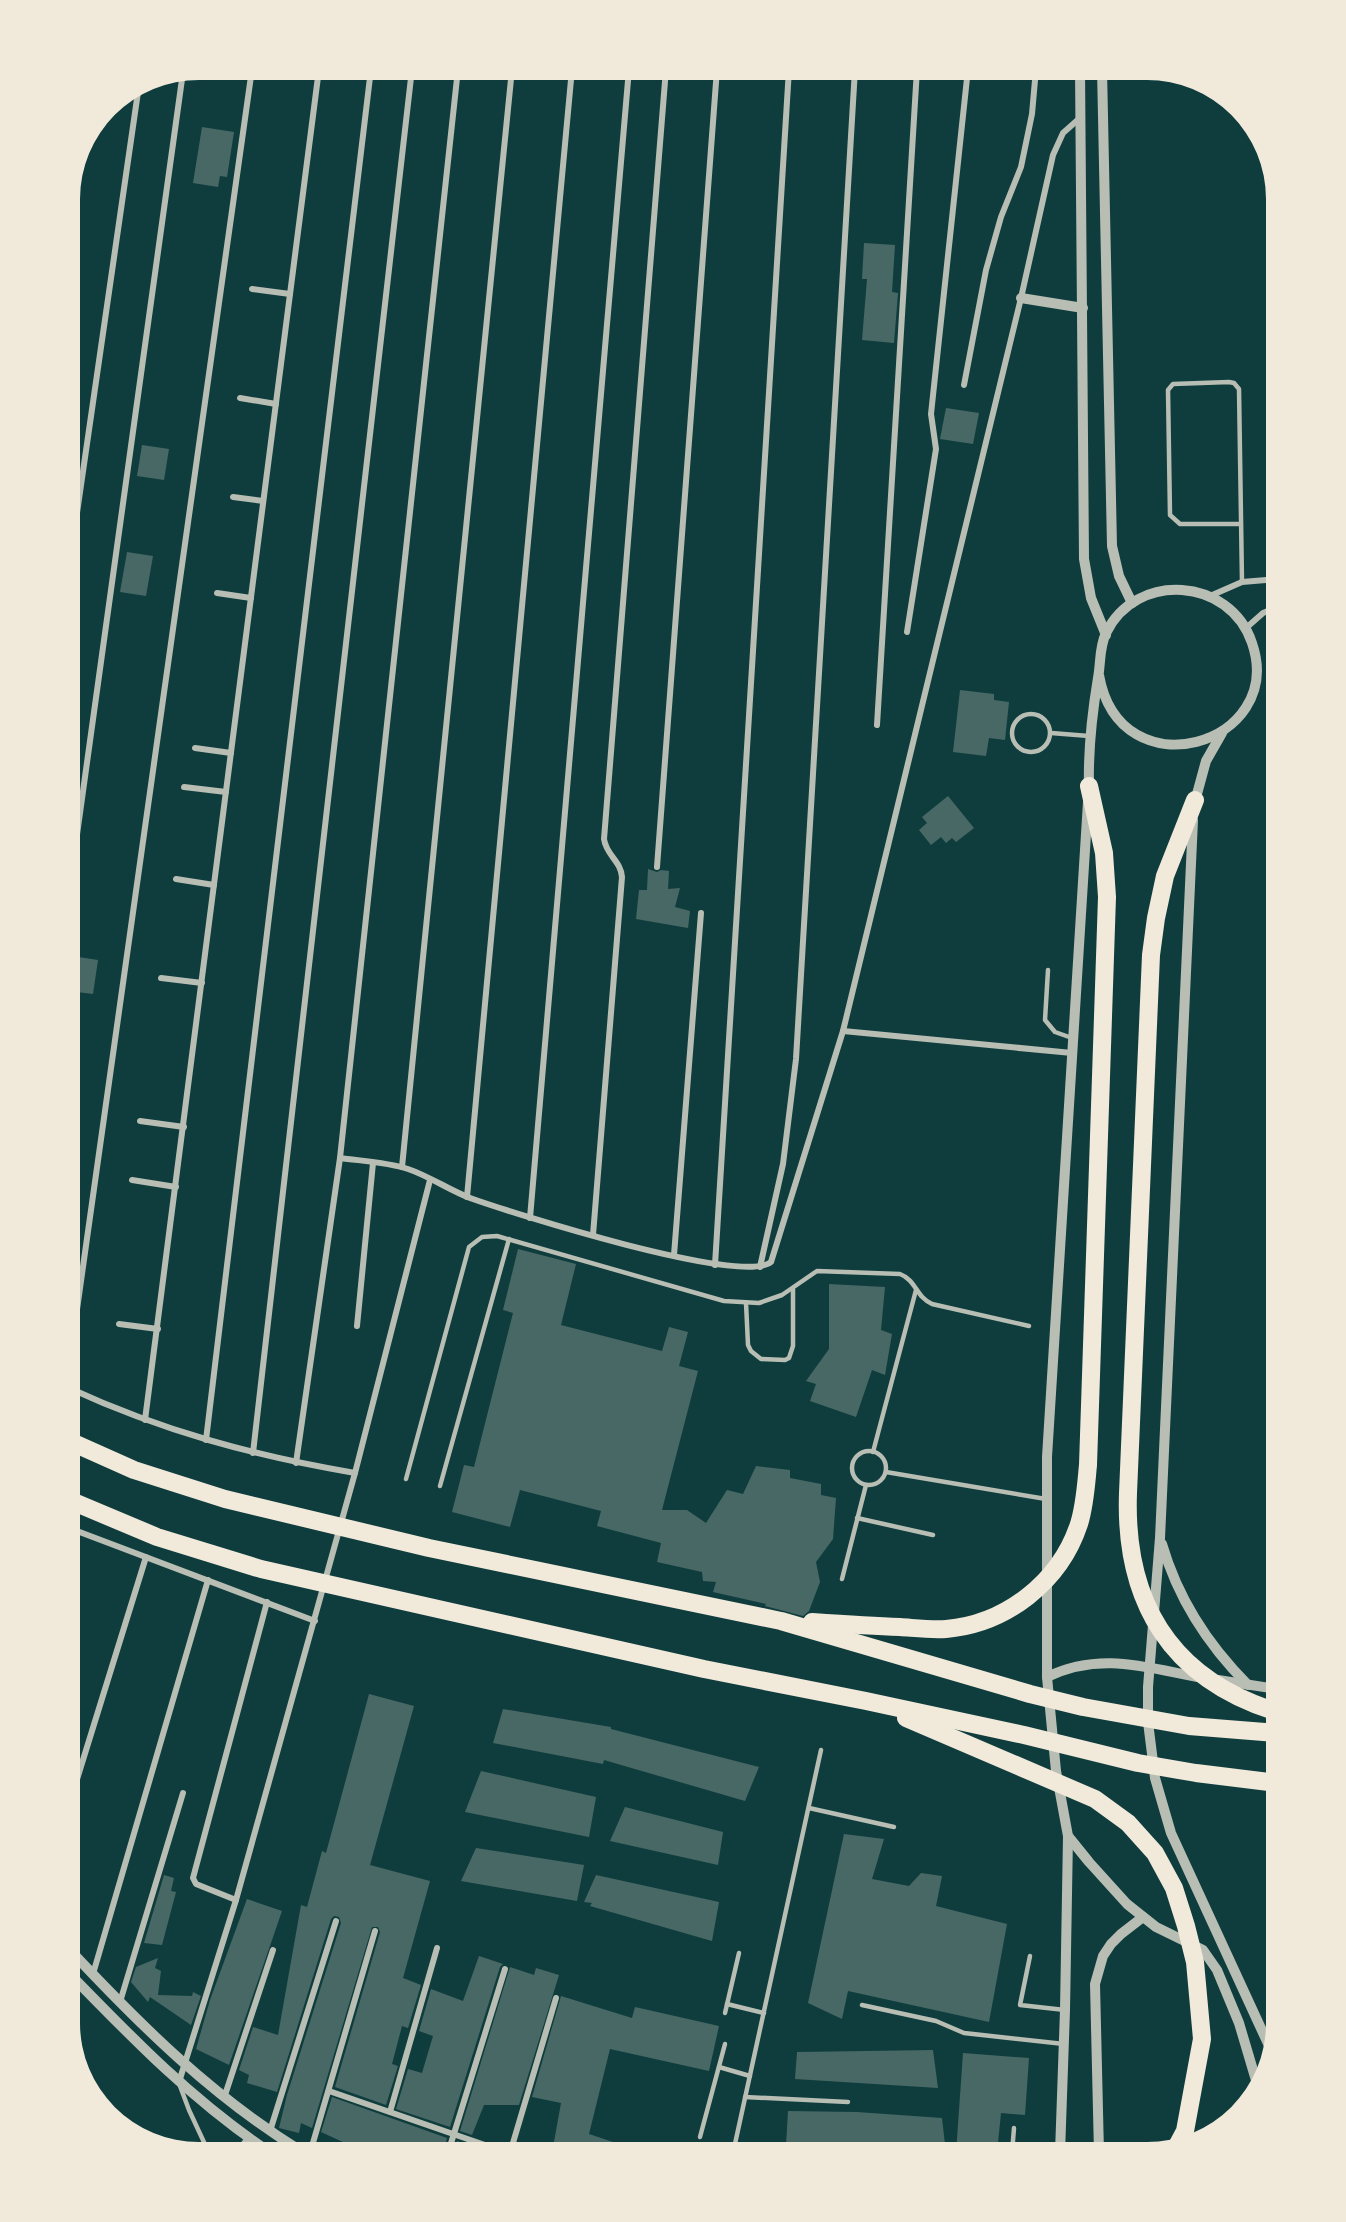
<svg xmlns="http://www.w3.org/2000/svg" width="1346" height="2222" viewBox="0 0 1346 2222" font-family="Raleway,sans-serif">
<style>
.building{fill:#486865}
.lines{fill:none;stroke-linecap:round;stroke-linejoin:round}
.service{stroke:#b8beb3;stroke-width:4.5}
.minor{stroke:#b8beb3;stroke-width:6}
.tertiary{stroke:#b8beb3;stroke-width:10}
.motorway{stroke:#f1e9da;stroke-width:18}
.rail{stroke:#97a49c;stroke-width:4.5}
</style>
<rect width="100%" height="100%" fill="#0f3d3e"/>
<g class="building">
<polygon points="202,127 234,132 227,177 220,176 218,187 193,183"/>
<polygon points="864,243 895,245 892,292 898,293 894,343 862,340 867,279 862,279"/>
<polygon points="946,408 979,413 973,444 940,439"/>
<polygon points="142,445 169,449 164,480 137,476"/>
<polygon points="127,552 153,556 146,596 120,592"/>
<polygon points="960,690 994,694 994,700 1009,702 1005,740 989,738 986,756 953,752"/>
<polygon points="948,796 974,828 956,842 952,838 946,843 941,837 931,845 919,830 927,823 922,817"/>
<polygon points="648,869 657,872 661,870 669,871 668,889 680,888 675,907 690,911 688,928 636,919 639,890 647,890"/>
<polygon points="72,956 98,960 93,994 69,991"/>
<polygon points="518,1249 576,1264 561,1325 662,1351 669,1327 688,1332 679,1366 698,1371 662,1510 687,1510 706,1523 727,1490 743,1494 756,1466 790,1470 790,1478 821,1484 821,1495 836,1498 833,1539 816,1562 820,1582 809,1611 803,1616 765,1606 766,1604 713,1592 716,1582 703,1581 702,1572 657,1562 661,1543 597,1526 601,1511 520,1490 510,1527 452,1512 464,1465 474,1467 513,1313 503,1310"/>
<polygon points="829,1284 885,1287 881,1330 892,1334 885,1375 872,1370 856,1417 810,1401 816,1384 806,1381 829,1349"/>
<polygon points="369,1694 414,1706 370,1865 430,1881 403,1978 421,1985 408,2028 402,2026 392,2064 398,2066 386,2105 335,2087 380,1932 378,1927 372,1927 312,2128 301,2123 299,2133 279,2128 287,2095 341,1923 339,1917 334,1916 331,1919 277,2092 247,2083 249,2075 239,2070 253,2027 278,2035 301,1905 307,1907 322,1851 326,1853"/>
<polygon points="503,1709 611,1727 611,1729 759,1767 745,1801 604,1760 603,1764 493,1743"/>
<polygon points="481,1771 596,1797 589,1837 465,1812"/>
<polygon points="625,1807 723,1832 718,1865 610,1841"/>
<polygon points="844,1834 884,1839 872,1879 909,1886 921,1873 942,1876 936,1906 1007,1924 989,2022 848,1991 842,2019 808,2003"/>
<polygon points="476,1848 584,1865 577,1901 461,1881"/>
<polygon points="164,1875 174,1878 171,1891 176,1892 162,1945 144,1943"/>
<polygon points="596,1875 719,1902 712,1941 590,1906 592,1903 584,1902"/>
<polygon points="247,1899 282,1911 229,2065 196,2049 210,2000"/>
<polygon points="479,1956 503,1964 500,1967 450,2127 396,2109 408,2069 422,2073 433,2036 419,2031 431,1989 463,2001"/>
<polygon points="158,1958 155,1968 161,1971 158,1995 192,1996 193,1992 201,1996 191,2025 150,1997 148,2002 131,1982 136,1967"/>
<polygon points="510,1967 534,1975 536,1968 559,1975 519,2105 484,2105 472,2135 460,2131"/>
<polygon points="561,1996 632,2018 635,2007 719,2026 709,2071 610,2049 589,2134 637,2150 636,2153 552,2153 561,2103 532,2097"/>
<polygon points="933,2050 938,2088 795,2079 797,2052"/>
<polygon points="963,2053 1029,2058 1025,2115 1001,2113 997,2153 956,2153"/>
<polygon points="332,2097 447,2138 443,2153 354,2153 356,2148 321,2132"/>
<polygon points="788,2111 857,2112 942,2118 946,2153 833,2153 786,2146"/>
<polygon points="457,2141 469,2145 466,2153 454,2153"/>
</g>
<g class="lines">
<g class="service">
<polyline points="1240,524 1180,524 1170,515 1168,390 1173,384 1229,382 1234,383 1239,389 1242,582"/>
<circle cx="1031" cy="733" r="19"/>
<polyline points="1051,733 1089,736"/>
<polyline points="1048,970 1045,1020 1055,1032 1072,1038"/>
<polyline points="746,1303 748,1345 751,1351 761,1359 785,1360 789,1358 793,1346 793,1289"/>
<circle cx="869" cy="1468" r="17"/>
<polyline points="873,1452 916,1290"/>
<polyline points="886,1472 1046,1499"/>
<path d="M406,1479l63,-232 13,-10 15,-1 227,65 35,2 23,-8 35,-24 83,3c16,6 16,23 32,30l97,22"/>
<polyline points="440,1486 509,1239"/>
<polyline points="857,1518 933,1535"/>
<polyline points="842,1579 866,1485"/>
<polyline points="809,1808 894,1827"/>
<polyline points="1030,1956 1020,2005 1065,2010"/>
<polyline points="727,2004 764,2013"/>
<polyline points="862,2005 936,2021 964,2033 1064,2044"/>
<polyline points="725,2013 739,1953"/>
<polyline points="719,2067 750,2076"/>
<polyline points="180,2086 189,2110 209,2153"/>
<polyline points="745,2097 848,2102"/>
<polyline points="700,2137 725,2044"/>
<polyline points="236,2153 247,2138"/>
<polyline points="733,2153 821,1750"/>
<polyline points="1012,2153 1014,2128"/>
</g>
<g class="minor">
<polyline points="69,200 73,173"/>
<polyline points="252,289 290,294"/>
<polyline points="964,385 986,270 1001,217 1021,167 1032,114 1036,69"/>
<polyline points="240,398 276,404"/>
<polyline points="233,497 263,501"/>
<polyline points="69,568 139,85"/>
<polyline points="217,593 251,598"/>
<polyline points="1210,596 1242,582 1277,579"/>
<polyline points="1246,628 1263,613 1277,607"/>
<polyline points="907,632 936,449 931,414 968,69"/>
<polyline points="877,725 917,69"/>
<polyline points="195,748 231,753"/>
<polyline points="184,787 226,792"/>
<polyline points="657,867 717,69"/>
<polyline points="176,879 214,885"/>
<polyline points="69,892 183,72"/>
<polyline points="161,978 202,983"/>
<polyline points="843,1031 1072,1053"/>
<polyline points="140,1121 184,1127"/>
<path d="M340,1158c22,3 47,4 68,11 21,7 41,21 62,29 42,15 272,88 301,64l72,-231 178,-733 32,-143 10,-22 18,-16"/>
<polyline points="402,1167 512,69"/>
<polyline points="132,1180 176,1187"/>
<polyline points="467,1197 572,69"/>
<polyline points="530,1218 629,69"/>
<path d="M593,1235l29,-358c-1,-16 -16,-22 -18,-38l62,-770"/>
<polyline points="674,1255 701,913"/>
<polyline points="715,1265 789,69"/>
<polyline points="760,1267 783,1164 796,1059 855,69"/>
<polyline points="119,1324 158,1329"/>
<polyline points="357,1326 373,1163"/>
<polyline points="69,1366 252,69"/>
<path d="M69,1388c93,43 186,68 286,85"/>
<polyline points="145,1420 319,69"/>
<polyline points="206,1440 371,69"/>
<polyline points="253,1453 412,69"/>
<polyline points="296,1463 340,1158 458,69"/>
<polyline points="69,1528 315,1621"/>
<polyline points="69,1805 146,1557"/>
<polyline points="236,1900 355,1473 430,1180"/>
<polyline points="93,1974 208,1580"/>
<polyline points="120,2002 183,1793"/>
<polyline points="179,2082 236,1900 196,1884 193,1878 267,1602"/>
<polyline points="329,2091 508,2153"/>
<polyline points="224,2098 273,1950"/>
<polyline points="390,2112 437,1948"/>
<polyline points="270,2131 336,1921"/>
<polyline points="310,2153 375,1931"/>
<polyline points="448,2153 505,1969"/>
<polyline points="510,2153 556,1998"/>
</g>
<g class="tertiary">
<polyline points="1080,69 1084,559 1091,598 1106,635"/>
<polyline points="1102,69 1112,546 1119,576 1132,603"/>
<polyline points="1021,298 1083,308"/>
<path d="M1099,675c21,119 188,70 153,-32 -22,-66 -116,-72 -146,-10 -7,15 -5,29 -8,45 -6,36 -10,71 -9,108l-42,671v220l9,94 12,65 21,26 38,42 29,23 47,23 14,20 22,53 19,64"/>
<polyline points="1194,805 1206,761 1222,733"/>
<polyline points="1193,820 1160,1538 1148,1687 1148,1722 1155,1778 1171,1833 1270,2048"/>
<path d="M1162,1544c16,55 45,100 86,141"/>
<path d="M1047,1677c54,-26 100,-9 156,1"/>
<polyline points="1218,1680 1277,1689"/>
<path d="M69,1949c73,78 144,148 235,204"/>
<path d="M69,1973c64,66 125,129 202,180"/>
<polyline points="1060,2153 1065,2010 1068,1836"/>
<polyline points="1099,2153 1095,1984 1103,1956 1111,1944 1121,1934 1143,1917"/>
</g>
<g class="motorway">
<path d="M1195,800l-30,76 -9,42 -5,37 -23,538c-4,109 43,186 149,219"/>
<polyline points="69,1441 134,1470 225,1499 429,1548 781,1621 1030,1694 1083,1707 1189,1726 1277,1733"/>
<polyline points="69,1500 157,1537 261,1569 704,1669 866,1701 1024,1735 1138,1763 1196,1773 1277,1783"/>
<path d="M812,1622c29,2 58,4 88,5 15,1 30,3 46,2 60,-5 114,-47 133,-105 6,-19 7,-39 9,-59l19,-568 -3,-44 -15,-67"/>
<polyline points="906,1718 1095,1799 1128,1823 1155,1853 1174,1888 1186,1926 1195,1962 1202,2039 1185,2131 1177,2146"/>
</g>
<polyline class="rail" points="79,2068 108,2110"/>
</g>
<path d="M0 0H1346V2222H0ZM199 80H1147A119 119 0 0 1 1266 199V2023A119 119 0 0 1 1147 2142H199A119 119 0 0 1 80 2023V199A119 119 0 0 1 199 80Z" fill="#f1e9da" fill-rule="evenodd"/>
</svg>
